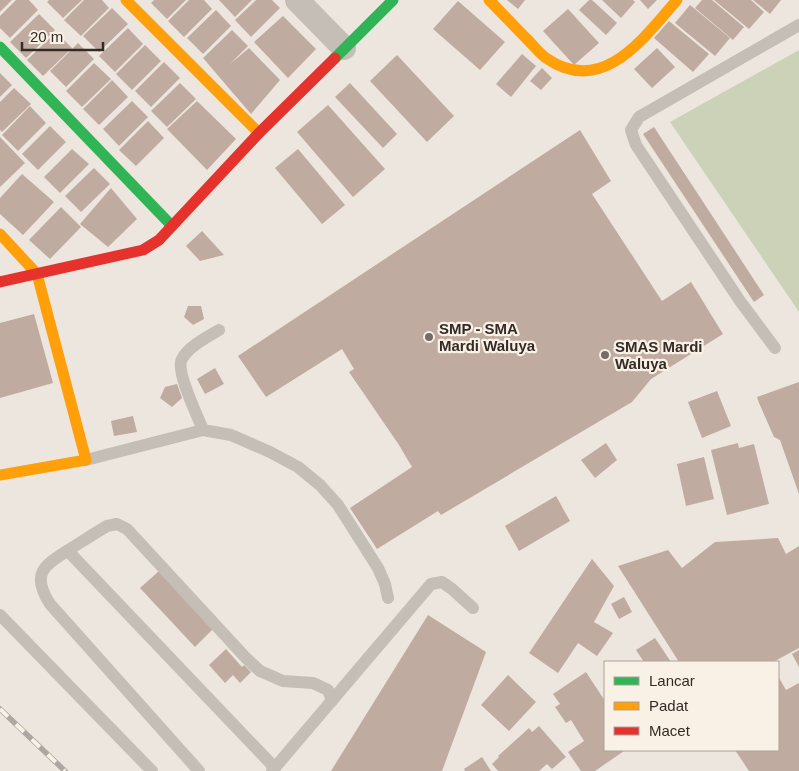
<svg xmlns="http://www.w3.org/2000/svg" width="799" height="771" viewBox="0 0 799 771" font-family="Arial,sans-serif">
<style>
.green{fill:#ccd2b8}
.building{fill:#c0aba0}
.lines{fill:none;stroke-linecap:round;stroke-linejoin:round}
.lane{stroke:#c5beb7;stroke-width:12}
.street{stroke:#c5beb7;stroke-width:24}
.fast{stroke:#30b455;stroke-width:11}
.slow{stroke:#ff9f0a;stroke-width:11}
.jam{stroke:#e5322d;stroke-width:11}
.rail-casing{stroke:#aca7a2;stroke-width:5.5}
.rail{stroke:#f9f1e5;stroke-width:4;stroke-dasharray:11;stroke-linecap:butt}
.poi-dot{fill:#756c67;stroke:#f9f1e5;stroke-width:2}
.labels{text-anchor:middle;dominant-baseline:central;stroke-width:4.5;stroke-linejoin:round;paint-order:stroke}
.poi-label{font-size:15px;font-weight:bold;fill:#352b26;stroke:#f9f1e5;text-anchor:start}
</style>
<rect width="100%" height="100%" fill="#ece6df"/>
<polygon class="green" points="799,50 799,312 670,122"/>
<g class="building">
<polygon points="0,0 12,0 0,12"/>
<polygon points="16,0 29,0 38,10 10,38 0,28 0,16"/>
<polygon points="49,0 82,0 63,18 47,2"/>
<polygon points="84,0 102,0 109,8 81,36 64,20"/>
<polygon points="154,0 186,0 167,19 151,3"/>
<polygon points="189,0 204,0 212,9 184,37 168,21"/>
<polygon points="219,0 252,0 235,17"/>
<polygon points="256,0 272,0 280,8 251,37 235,20"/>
<polygon points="507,0 525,0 518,9"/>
<polygon points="589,0 592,0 617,23 606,35 579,10"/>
<polygon points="602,0 633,0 635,2 621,18"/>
<polygon points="640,0 657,0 648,9"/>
<polygon points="702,0 712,0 744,27 733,40 695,8"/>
<polygon points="714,0 751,0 764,12 749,29"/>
<polygon points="753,0 781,0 770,14"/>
<polygon points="458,1 505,42 480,70 433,29"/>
<polygon points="690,5 730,38 715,56 675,23"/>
<polygon points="112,8 128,24 99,52 83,36"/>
<polygon points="568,9 599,43 574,65 543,31"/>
<polygon points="216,10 231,26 203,54 187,38"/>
<polygon points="39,14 55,30 26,58 10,42"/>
<polygon points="283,16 316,49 288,78 254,42"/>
<polygon points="669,21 709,54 693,72 654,38"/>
<polygon points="128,28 143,44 115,72 99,56"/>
<polygon points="232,30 248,46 230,64 249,48 280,80 251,114 203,58"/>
<polygon points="56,32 72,48 43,76 27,60"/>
<polygon points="78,43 94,59 66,87 50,71"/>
<polygon points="145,45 161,61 132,90 116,74"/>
<polygon points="657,48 675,67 652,88 634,69"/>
<polygon points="522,54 536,66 511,97 496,84"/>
<polygon points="397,55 454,116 427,142 370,81"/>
<polygon points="164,62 180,78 151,107 135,91"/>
<polygon points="94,63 111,79 82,107 66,91"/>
<polygon points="542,68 552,78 541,90 530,81"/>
<polygon points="0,73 12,85 0,97"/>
<polygon points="112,80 128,97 99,125 83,109"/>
<polygon points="180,83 196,99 167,127 151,111"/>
<polygon points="350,83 397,134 383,148 335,97"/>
<polygon points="14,88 31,104 2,132 0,130 0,102"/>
<polygon points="132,101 148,117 119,146 103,129"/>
<polygon points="197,101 236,139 207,170 167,129"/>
<polygon points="328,105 385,169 353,197 297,132"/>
<polygon points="30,106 46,123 18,151 2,135"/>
<polygon points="148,121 164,138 136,166 119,150"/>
<polygon points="50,126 66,142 38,170 22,154"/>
<polygon points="654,127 764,295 754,302 643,134"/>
<polygon points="580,130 611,181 592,194 662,301 691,282 723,334 651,379 632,402 441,515 438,511 377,549 350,508 412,467 399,445 349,372 354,369 342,349 266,397 238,356"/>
<polygon points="0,137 25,163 0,187"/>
<polygon points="72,149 89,164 60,193 44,177"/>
<polygon points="298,149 345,205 322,224 275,168"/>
<polygon points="94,168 110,184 81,212 65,196"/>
<polygon points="22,174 54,202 23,235 0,214 0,198"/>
<polygon points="111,188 137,219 108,247 80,224"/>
<polygon points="61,207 81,227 50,259 29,240"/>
<polygon points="202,231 224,255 200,261 186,246"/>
<polygon points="188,306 201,306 204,319 193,325 184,317"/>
<polygon points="34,314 53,383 0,398 0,323"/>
<polygon points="215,368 224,384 205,394 197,379"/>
<polygon points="799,382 799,494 780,440 774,437 759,403 757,397"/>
<polygon points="177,384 182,398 172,407 160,398 165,387"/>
<polygon points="717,391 731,426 702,438 688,402"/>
<polygon points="133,416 137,432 114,436 111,421"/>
<polygon points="606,443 617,460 595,478 581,460"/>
<polygon points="738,443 739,448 754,444 769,504 727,515 711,450"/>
<polygon points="704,457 714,499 686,506 677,464"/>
<polygon points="556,496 570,521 519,551 505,526"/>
<polygon points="778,538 786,554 799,546 799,648 773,662 679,662 618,566 668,550 682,568 715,542"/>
<polygon points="592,559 614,586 594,622 613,633 597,656 578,643 558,673 529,653"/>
<polygon points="159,571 213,629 195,647 140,588"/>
<polygon points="624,597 632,612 619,619 611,604"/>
<polygon points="428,615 486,652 442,771 331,771"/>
<polygon points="655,638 671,662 644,662 636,650"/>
<polygon points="226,649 242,667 244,665 251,672 240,683 233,675 225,683 209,665"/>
<polygon points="799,650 799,667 792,654"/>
<polygon points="586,672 605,701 605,750 623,750 624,751 595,771 581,771 568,752 584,741 571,720 566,723 555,707 560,704 553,694"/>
<polygon points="508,675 536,702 509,731 481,705"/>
<polygon points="778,676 786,690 799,683 799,771 749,771 735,750 778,750"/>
<polygon points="539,726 566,757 552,769 547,764 539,771 498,771 492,764 499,757 498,756 529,728 532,732"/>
<polygon points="482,757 491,771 465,771 464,769"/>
</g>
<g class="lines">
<g class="lane">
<polyline points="775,348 740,301 636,145 631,130 639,117 799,25"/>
<path d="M203,430c-5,-13 -28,-60 -21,-71 7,-13 24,-21 37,-29"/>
<polyline points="86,460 203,430 231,435 270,452 298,467 320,485 338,505 378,568 385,584 388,598"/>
<polyline points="68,551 275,768"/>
<polyline points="0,615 152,771"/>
<path d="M199,771l-149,-167c-20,-31 -5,-39 20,-55 13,-8 25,-16 37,-23l10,-2 10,5 119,129 14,13 23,10 30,2 15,7 4,11"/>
<polyline points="272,771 431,584 442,582 452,589 473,608"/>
</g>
<polyline class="street" points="297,0 344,48"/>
<g class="fast">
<polyline points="0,47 172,226"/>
<polyline points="335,58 393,0"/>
</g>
<g class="slow">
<polyline points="126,0 259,133"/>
<path d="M489,0c13,13 25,26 38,39 6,6 12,14 19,19 56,39 97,-19 131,-58"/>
<polyline points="0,234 37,274 86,460 0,475"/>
</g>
<polyline class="jam" points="0,282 143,250 159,240 259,133 335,58"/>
<g class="rail-casing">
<polyline id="rail" points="0,709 65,771"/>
</g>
<use href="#rail" class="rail"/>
</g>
<g class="poi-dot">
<circle cx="429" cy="337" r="5"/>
<circle cx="605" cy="355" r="5"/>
</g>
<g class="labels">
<g class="poi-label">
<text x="439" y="328">SMP - SMA<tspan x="439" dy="17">Mardi Waluya</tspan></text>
<text x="615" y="346">SMAS Mardi<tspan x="615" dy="17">Waluya</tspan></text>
</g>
</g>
<rect x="604" y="661" width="175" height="90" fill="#f9f1e5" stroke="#aba299"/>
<rect x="614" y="677" width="25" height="8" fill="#30b455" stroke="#aba299"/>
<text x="649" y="686" font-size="15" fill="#352b26">Lancar</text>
<rect x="614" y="702" width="25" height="8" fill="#ff9f0a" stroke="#aba299"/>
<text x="649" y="711" font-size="15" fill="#352b26">Padat</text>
<rect x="614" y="727" width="25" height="8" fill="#e5322d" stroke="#aba299"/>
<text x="649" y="736" font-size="15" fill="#352b26">Macet</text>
<path d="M22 42v8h81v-8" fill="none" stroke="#352b26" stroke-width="2.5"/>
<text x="30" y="42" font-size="15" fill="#352b26" stroke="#f9f1e5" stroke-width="4" paint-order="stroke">20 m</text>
</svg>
